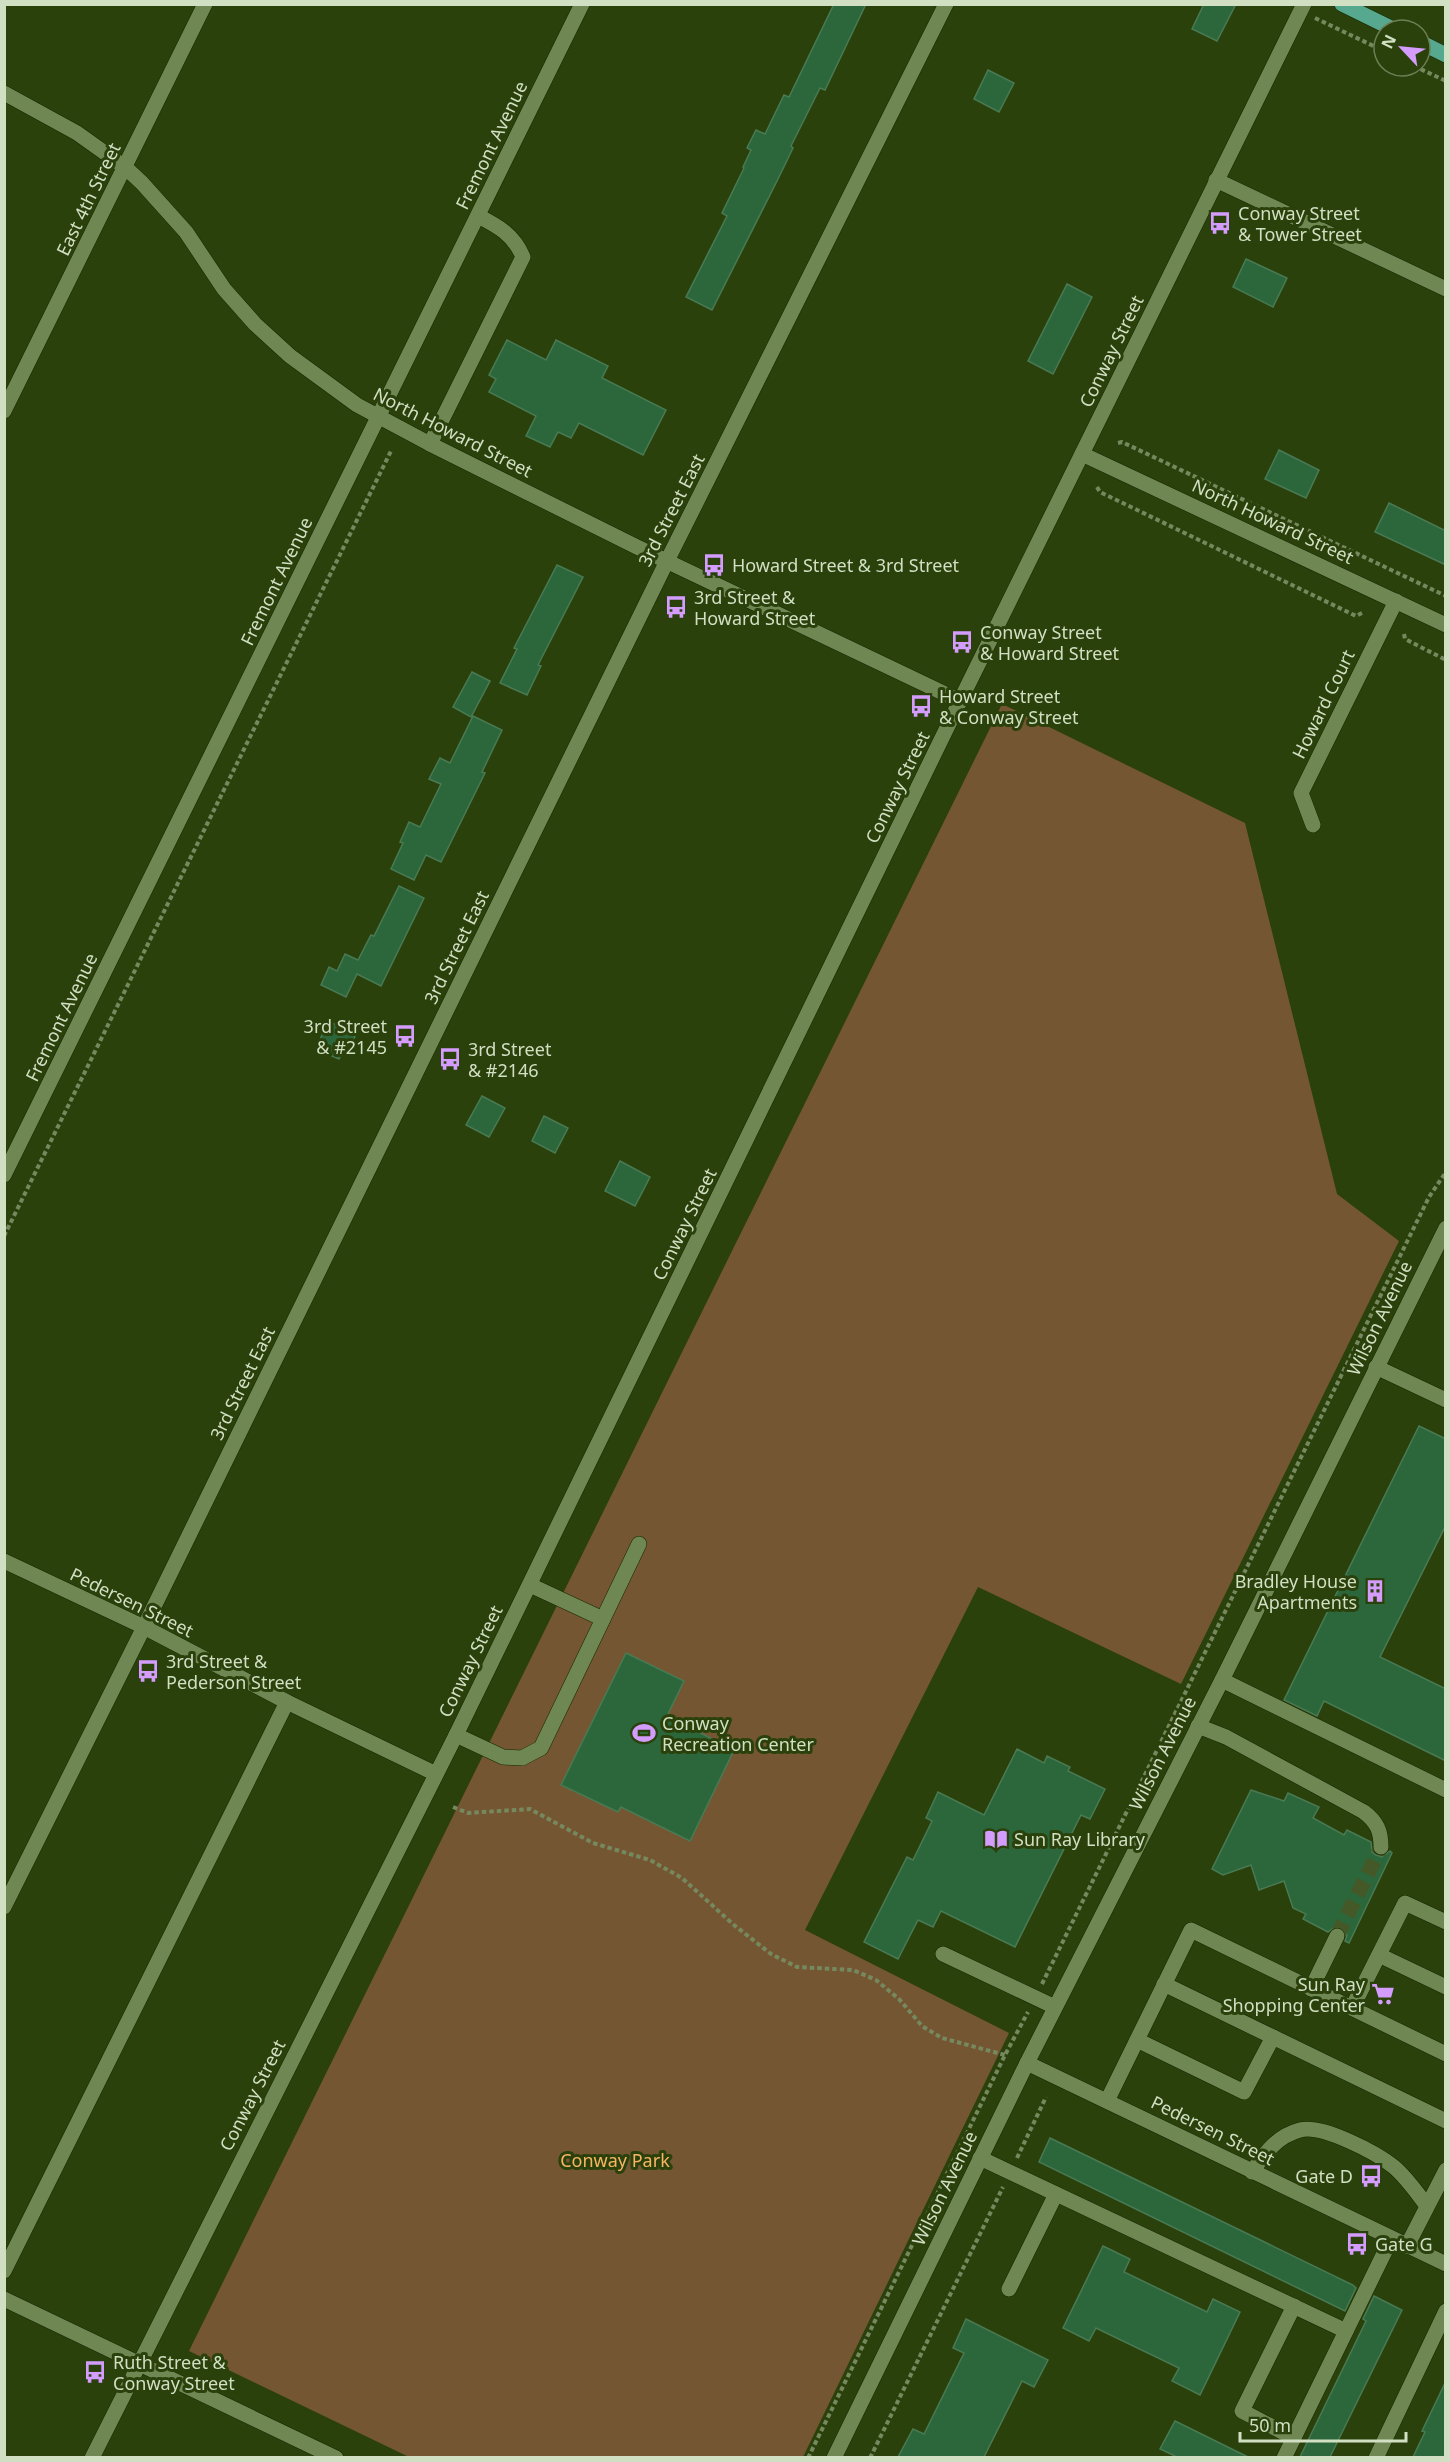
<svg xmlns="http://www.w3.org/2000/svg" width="1450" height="2462" viewBox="0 0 1450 2462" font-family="'Noto Sans',sans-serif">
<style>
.green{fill:#755632}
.building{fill:#2c673b;stroke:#497a53;stroke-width:1.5}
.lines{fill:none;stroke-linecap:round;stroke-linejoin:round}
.minor-tunnel{stroke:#445927;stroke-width:15;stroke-dasharray:15 8;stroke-linecap:butt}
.minor-casing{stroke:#162600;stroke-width:16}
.major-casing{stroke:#162600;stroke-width:16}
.path{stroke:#76885e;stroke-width:4;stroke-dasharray:4.5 3;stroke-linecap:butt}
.minor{stroke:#6f8853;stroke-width:15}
.major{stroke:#56a88e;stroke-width:15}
.labels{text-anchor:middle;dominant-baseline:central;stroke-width:6;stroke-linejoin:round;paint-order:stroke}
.street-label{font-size:18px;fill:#d1dfc3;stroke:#2b410c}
.poi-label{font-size:18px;fill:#d1dfc3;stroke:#2b410c;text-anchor:start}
.park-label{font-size:18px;fill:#f7b464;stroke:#2b410c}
</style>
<rect width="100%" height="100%" fill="#2b410c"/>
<polygon class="green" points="1002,704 1245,823 1337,1194 1399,1241 1181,1684 978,1587 805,1930 1009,2033 803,2457 409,2457 189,2351"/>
<g class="building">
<polygon points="834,4 866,4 825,90 820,88 791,146 793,148 779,177 712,310 686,297 727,216 722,213 744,168 743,167 751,150 747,148 756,130 765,134 784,95 789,97"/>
<polygon points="1204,4 1236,4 1217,41 1192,29"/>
<polygon points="988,70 1014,83 999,112 974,99"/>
<polygon points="1246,259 1287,278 1273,307 1233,287"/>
<polygon points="1067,284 1092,297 1053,374 1028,361"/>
<polygon points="507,340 546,360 556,340 608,366 602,378 666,410 643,455 579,423 571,438 558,432 550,447 526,436 536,416 489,392 496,379 489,375"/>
<polygon points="1279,450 1319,470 1306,498 1265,479"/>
<polygon points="1389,503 1446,531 1446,565 1375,532"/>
<polygon points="557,565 583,577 538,665 541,666 527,695 500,683 517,649 514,648"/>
<polygon points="472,672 490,681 471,717 453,707"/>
<polygon points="473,716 502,730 482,772 485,773 441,862 426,855 414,880 391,869 403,843 400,842 409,822 420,827 441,784 429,779 440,758 450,763"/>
<polygon points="399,886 424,898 381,986 357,974 346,997 321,985 329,967 337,971 345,954 358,960 371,935 374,936"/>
<polygon points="328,1021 356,1034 348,1053 343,1050 339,1059 316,1049"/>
<polygon points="482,1096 505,1108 489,1137 466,1125"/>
<polygon points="544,1116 568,1128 555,1153 532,1141"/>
<polygon points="620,1161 650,1177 635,1206 605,1191"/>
<polygon points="1419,1426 1446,1439 1446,1525 1380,1657 1446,1689 1446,1761 1324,1701 1317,1716 1284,1700"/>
<polygon points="626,1653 684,1681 667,1716 734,1750 690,1841 621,1807 618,1812 561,1785"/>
<polygon points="1017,1749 1044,1763 1047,1756 1070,1767 1068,1771 1105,1789 1090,1819 1081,1815 1015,1947 941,1911 933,1927 918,1920 898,1959 864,1942 907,1857 913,1860 932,1821 926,1818 938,1792 984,1815"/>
<polygon points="1251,1790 1284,1801 1288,1793 1319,1807 1313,1818 1344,1835 1347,1830 1371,1842 1372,1852 1376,1855 1382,1857 1390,1851 1392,1853 1349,1943 1345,1941 1347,1935 1342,1928 1336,1926 1328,1932 1303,1919 1306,1914 1293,1908 1284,1881 1259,1890 1251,1865 1223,1875 1212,1869"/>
<polygon points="1050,2138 1353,2285 1356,2288 1345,2311 1039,2162"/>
<polygon points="1103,2246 1130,2259 1124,2272 1207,2312 1213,2299 1240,2312 1200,2395 1172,2381 1179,2368 1096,2328 1089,2341 1063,2328"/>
<polygon points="1374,2296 1402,2310 1330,2457 1300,2457 1366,2321 1363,2319"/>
<polygon points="966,2319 1048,2360 1034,2387 1022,2381 984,2457 898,2457 913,2429 924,2434 964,2353 953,2348"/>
<polygon points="1446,2381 1446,2457 1413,2457 1425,2432 1422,2431"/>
<polygon points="1175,2421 1248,2457 1177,2457 1160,2449"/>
</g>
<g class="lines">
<polyline class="minor-tunnel" points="1337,1936 1381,1847"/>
<g class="minor-casing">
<g id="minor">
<polyline points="4,93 77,133 126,168 142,183 186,232 224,289 255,324 290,356 357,405 430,444 637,547 960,701"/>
<polyline points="1216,180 1446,289"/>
<polyline points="4,411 205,4"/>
<path d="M430,444l93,-187c-9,-22 -25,-31 -45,-41"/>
<polyline points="1082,454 1446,625"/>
<polyline points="1313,825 1301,793 1396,601"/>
<polyline points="4,1175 582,4"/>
<polyline points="1376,1367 1446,1400"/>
<polyline points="4,1561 144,1627 287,1702 436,1774"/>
<polyline points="603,1619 639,1544"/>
<polyline points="1222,1680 1446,1790"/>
<path d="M1198,1726l28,11 138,75c13,10 17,19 17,35"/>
<polyline points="456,1735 503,1757 522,1758 541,1748 603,1619 530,1585"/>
<polyline points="4,1907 144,1627 667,561 946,4"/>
<polyline points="943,1954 1055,2007"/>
<polyline points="1379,1955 1446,1987"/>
<polyline points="1164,1984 1273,2037"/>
<polyline points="1311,1989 1337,1936"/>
<polyline points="1352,2008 1405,1903 1446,1922"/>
<polyline points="1137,2040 1244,2092 1273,2037 1446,2121"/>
<polyline points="1027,2063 1446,2264"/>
<polyline points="1107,2101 1191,1930 1446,2054"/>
<polyline points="980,2158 1346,2331"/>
<path d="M1252,2172c13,-19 25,-36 48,-42 22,-6 77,23 94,37 13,11 23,26 33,39"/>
<polyline points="1407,2246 1446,2170"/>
<polyline points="4,2271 287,1702"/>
<polyline points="1009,2289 1056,2194"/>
<polyline points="4,2299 336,2458"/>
<polyline points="1294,2438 1242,2411 1294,2306"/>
<polyline points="92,2458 456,1735 960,701 1304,4"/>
<polyline points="834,2458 1027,2063 1222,1680 1446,1228"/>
<polyline points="1284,2458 1391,2239"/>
<polyline points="1376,2458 1446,2311"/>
</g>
</g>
<g class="major-casing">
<g id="major">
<polyline points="1342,4 1395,30"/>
<polyline points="1420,42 1446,55"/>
</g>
</g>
<g class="path">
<polyline points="1315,18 1384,51"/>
<polyline points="1414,66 1446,81"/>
<polyline points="1118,443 1122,442 1446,596"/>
<polyline points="1097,487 1100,492 1356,616 1362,613"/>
<polyline points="1404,634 1405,639 1446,660"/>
<polyline points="4,1236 392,449"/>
<polyline points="453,1807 468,1813 530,1809 593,1843 650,1860 682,1878 734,1925 771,1954 797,1967 853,1970 876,1980 899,1999 922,2026 942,2038 1005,2055"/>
<polyline points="1042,1984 1429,1197 1446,1172"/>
<polyline points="1017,2158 1046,2097"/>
<polyline points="808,2458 1005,2055 1028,2012"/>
<polyline points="870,2458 1003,2187"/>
</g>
<use href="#minor" class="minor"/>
<use href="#major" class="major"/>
</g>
<defs>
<g id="bus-bare" transform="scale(1.8)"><path d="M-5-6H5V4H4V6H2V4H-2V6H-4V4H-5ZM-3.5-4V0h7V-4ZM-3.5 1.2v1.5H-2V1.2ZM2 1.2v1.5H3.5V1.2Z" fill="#d39cfd" stroke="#2b410c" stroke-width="2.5" paint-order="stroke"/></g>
<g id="building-bare" transform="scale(1.8)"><path d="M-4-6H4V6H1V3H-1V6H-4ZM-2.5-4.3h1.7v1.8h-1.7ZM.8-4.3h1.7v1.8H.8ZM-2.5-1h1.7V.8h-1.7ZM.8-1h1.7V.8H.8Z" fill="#d39cfd" stroke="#2b410c" stroke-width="2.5" paint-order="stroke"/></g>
<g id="stadium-bare" transform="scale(1.8)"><path d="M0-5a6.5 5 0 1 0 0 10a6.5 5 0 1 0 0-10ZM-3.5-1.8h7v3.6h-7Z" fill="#d39cfd" stroke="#2b410c" stroke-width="2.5" paint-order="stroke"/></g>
<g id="library-bare" transform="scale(1.8)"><path d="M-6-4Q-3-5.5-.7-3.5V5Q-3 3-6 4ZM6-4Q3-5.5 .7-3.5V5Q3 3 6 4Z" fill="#d39cfd" stroke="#2b410c" stroke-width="2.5" paint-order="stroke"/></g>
<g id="supermarket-bare" transform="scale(1.8)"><path d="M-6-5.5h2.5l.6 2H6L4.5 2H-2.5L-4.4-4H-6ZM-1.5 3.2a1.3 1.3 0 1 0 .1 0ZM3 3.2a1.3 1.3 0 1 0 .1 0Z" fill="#d39cfd" stroke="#2b410c" stroke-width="2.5" paint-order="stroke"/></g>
</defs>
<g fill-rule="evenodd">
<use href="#bus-bare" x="1220" y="223"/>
<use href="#bus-bare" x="714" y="565"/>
<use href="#bus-bare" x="676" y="607"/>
<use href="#bus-bare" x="962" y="642"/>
<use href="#bus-bare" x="921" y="706"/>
<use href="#bus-bare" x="405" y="1036"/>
<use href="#bus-bare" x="450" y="1059"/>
<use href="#building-bare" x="1375" y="1591"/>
<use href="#bus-bare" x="148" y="1671"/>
<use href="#stadium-bare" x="644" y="1733"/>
<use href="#library-bare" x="996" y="1839"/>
<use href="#supermarket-bare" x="1383" y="1994"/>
<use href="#bus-bare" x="1371" y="2176"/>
<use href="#bus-bare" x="1357" y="2244"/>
<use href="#bus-bare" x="95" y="2372"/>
</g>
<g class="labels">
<g class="street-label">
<text transform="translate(491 145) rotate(-64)">Fremont Avenue</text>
<text transform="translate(88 199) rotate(-64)">East 4th Street</text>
<text transform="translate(1111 351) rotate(-64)">Conway Street</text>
<text transform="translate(453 432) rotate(27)">North Howard Street</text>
<text transform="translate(671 510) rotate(-63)">3rd Street East</text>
<text transform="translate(1273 521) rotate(25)">North Howard Street</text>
<text transform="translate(276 581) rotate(-64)">Fremont Avenue</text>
<text transform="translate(1323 704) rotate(-64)">Howard Court</text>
<text transform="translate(897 787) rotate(-64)">Conway Street</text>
<text transform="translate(456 947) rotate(-64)">3rd Street East</text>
<text transform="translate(61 1017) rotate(-64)">Fremont Avenue</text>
<text transform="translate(684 1224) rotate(-64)">Conway Street</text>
<text transform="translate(1379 1318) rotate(-64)">Wilson Avenue</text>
<text transform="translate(242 1383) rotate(-64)">3rd Street East</text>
<text transform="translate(132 1602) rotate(26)">Pedersen Street</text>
<text transform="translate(470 1661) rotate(-64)">Conway Street</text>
<text transform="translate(1162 1753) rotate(-63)">Wilson Avenue</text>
<text transform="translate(252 2095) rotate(-63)">Conway Street</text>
<text transform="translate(1213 2130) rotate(26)">Pedersen Street</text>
<text transform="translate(944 2188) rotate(-64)">Wilson Avenue</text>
</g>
<g class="poi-label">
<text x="1238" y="213">Conway Street<tspan x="1238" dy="21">&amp; Tower Street</tspan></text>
<text x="732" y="565">Howard Street &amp; 3rd Street</text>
<text x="694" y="597">3rd Street &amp;<tspan x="694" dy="21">Howard Street</tspan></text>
<text x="980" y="632">Conway Street<tspan x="980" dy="21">&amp; Howard Street</tspan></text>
<text x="939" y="696">Howard Street<tspan x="939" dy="21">&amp; Conway Street</tspan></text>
<text x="387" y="1026" text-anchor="end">3rd Street<tspan x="387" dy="21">&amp; #2145</tspan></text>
<text x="468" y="1049">3rd Street<tspan x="468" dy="21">&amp; #2146</tspan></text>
<text x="1357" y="1581" text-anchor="end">Bradley House<tspan x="1357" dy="21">Apartments</tspan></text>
<text x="166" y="1661">3rd Street &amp;<tspan x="166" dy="21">Pederson Street</tspan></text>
<text x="662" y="1723">Conway<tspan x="662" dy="21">Recreation Center</tspan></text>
<text x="1014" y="1839">Sun Ray Library</text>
<text x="1365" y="1984" text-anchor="end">Sun Ray<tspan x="1365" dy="21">Shopping Center</tspan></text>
<text x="1353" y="2176" text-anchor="end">Gate D</text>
<text x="1375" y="2244">Gate G</text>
<text x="113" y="2362">Ruth Street &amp;<tspan x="113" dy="21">Conway Street</tspan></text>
</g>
<g class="park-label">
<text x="615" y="2160">Conway Park</text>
</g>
</g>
<rect width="1450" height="2462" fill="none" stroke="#d1dfc3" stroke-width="12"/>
<g transform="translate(1402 48) rotate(296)"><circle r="28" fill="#2b410c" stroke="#6d8055" stroke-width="1.5"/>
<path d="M0-4.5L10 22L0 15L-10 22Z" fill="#d39cfd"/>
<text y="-9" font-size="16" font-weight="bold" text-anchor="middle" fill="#d1dfc3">N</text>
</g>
<path d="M1240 2432v9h166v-9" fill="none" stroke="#d1dfc3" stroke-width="3"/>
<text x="1249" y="2432" font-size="18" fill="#d1dfc3" stroke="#2b410c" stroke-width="4.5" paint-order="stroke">50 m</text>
</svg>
